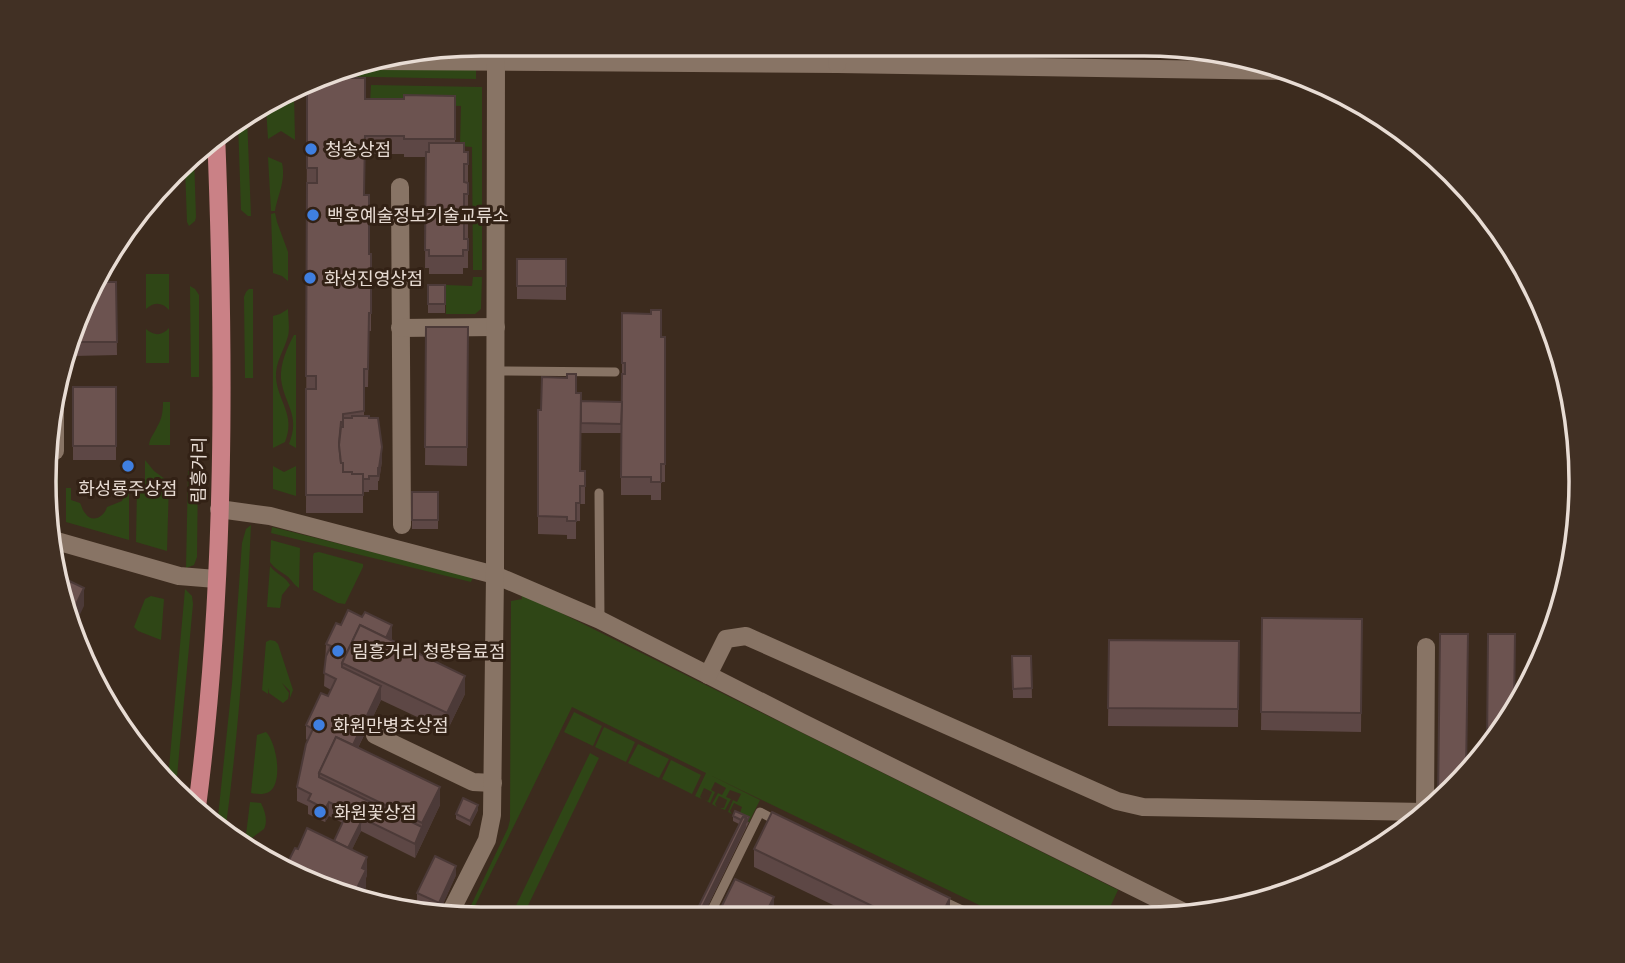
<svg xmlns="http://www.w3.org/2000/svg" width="1625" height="963" viewBox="0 0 1625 963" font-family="'Golos Text','Noto Sans KR',sans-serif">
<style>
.green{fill:#2f4616}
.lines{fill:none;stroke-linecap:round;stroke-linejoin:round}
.lane{stroke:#887465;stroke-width:9}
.street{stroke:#887465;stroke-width:18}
.primary{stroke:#ca8186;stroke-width:18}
.wall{fill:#5d4745}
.shaded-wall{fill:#4c3a38}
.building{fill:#6c5350;stroke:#4c3a38;stroke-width:2}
.shop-dot{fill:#3f7fe0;stroke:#322115;stroke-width:2.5}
.labels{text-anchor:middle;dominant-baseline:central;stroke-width:6;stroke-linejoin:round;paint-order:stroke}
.poi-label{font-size:18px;fill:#e8dcd4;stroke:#322115;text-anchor:start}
.street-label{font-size:18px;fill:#e8dcd4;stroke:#322115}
.rim{fill:none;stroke:#e8dcd4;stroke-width:3.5}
</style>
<rect width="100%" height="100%" fill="#3c2b1e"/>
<g class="green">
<polygon points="482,44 815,44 815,49 470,46"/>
<polygon points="340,68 476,70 476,79 324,76"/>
<polygon points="371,85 482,87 482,270 473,270 472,147 460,146 461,106 370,104"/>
<polygon points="289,95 294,95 295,140 281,131 268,139 266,107"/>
<polygon points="247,117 251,216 248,216 241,210 238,122"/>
<polygon points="194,157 196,217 195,221 189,226 187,222 185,167"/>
<path d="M268,157l14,6c4,18 -4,31 -7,48h-4z"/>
<polygon points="275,213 277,222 288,252 288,281 282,276 273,273 271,214"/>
<path d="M146,274h23v36c-7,-8 -15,-8 -23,-1z"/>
<polygon points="473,277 482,277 481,309 475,314 446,314 446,285 472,286"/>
<polygon points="190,286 195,289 199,295 199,377 191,377"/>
<polygon points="249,289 253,289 253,378 245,378 244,297 246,292"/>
<path d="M288,309c0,8 2,20 0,27 -4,15 -13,26 -12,42 2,24 20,37 9,64l-12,6v-132l7,-2z"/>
<path d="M169,328v35h-23v-34c8,7 16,7 23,-1z"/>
<path d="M294,335h2v113l-7,-4c12,-29 -5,-40 -8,-65 -1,-16 6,-31 13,-44z"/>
<path d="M163,402h7v43h-21c1,-8 5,-11 8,-18 5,-8 6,-16 6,-25z"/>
<polygon points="145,460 154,471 169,482 167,551 136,542 137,488 145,488"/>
<polygon points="46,462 58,462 58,520 50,517 44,482"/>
<polygon points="273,466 284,472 296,466 296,496 273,489"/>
<polygon points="188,471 198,471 197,557 194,565 186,568"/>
<path d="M66,488h5v12l9,3c2,3 2,7 5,10 7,11 19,4 22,-6l15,-6 4,-13h3v52l-63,-18z"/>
<path d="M251,525c-5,103 -12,206 -26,308l-8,-7 15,-142 10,-141 4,-14z"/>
<polygon points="272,527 473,577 471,582 271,533"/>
<path d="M271,540l29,8 -1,40c-5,-3 -7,-8 -12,-12 -7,-5 -12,-7 -17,-14z"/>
<polygon points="319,552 363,564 363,567 345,604 338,603 313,590 313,556 314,553"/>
<path d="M270,566c6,8 16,11 20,19l-8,10 -2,13 -13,-1z"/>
<polygon points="185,589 192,596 193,604 176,787 168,779"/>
<polygon points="521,593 1118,890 1105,918 1006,918 710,775 760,800 749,822 739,816 742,807 734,803 730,811 732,814 728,812 733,800 737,802 741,794 730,790 726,797 731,799 725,810 720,808 724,808 727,800 719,796 715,804 717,807 712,804 718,793 722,795 726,788 715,782 711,790 715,792 710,803 705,800 708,801 712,792 704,788 700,797 702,799 695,796 706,773 572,707 469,918 465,918 508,828 510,820 511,601 522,599"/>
<polygon points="151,596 164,599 161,640 138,631 134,627 145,599"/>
<polygon points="270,640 275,641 278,644 293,690 290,698 290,691 282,683 289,693 288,699 283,703 269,693 268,688 268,694 262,690 266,642"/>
<polygon points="574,712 602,726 593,746 564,732"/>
<polygon points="604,727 635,742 626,762 595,747"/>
<path d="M266,732c10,10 18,50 3,60 -6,3 -12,2 -18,1l6,-58z"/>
<polygon points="638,744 669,759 659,778 628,763"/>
<polygon points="590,753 599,758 522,918 510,918"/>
<polygon points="671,760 701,775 692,794 662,779"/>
<path d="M250,802l11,1c4,8 7,18 3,26l-19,14z"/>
</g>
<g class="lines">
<g class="lane">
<polyline points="496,371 615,372"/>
<polyline points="599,493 600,620"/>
<polyline points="939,899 979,918"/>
<polyline points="708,918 760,812 779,822"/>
</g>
<g class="street">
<polyline points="377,61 837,64 1292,71"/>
<polyline points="837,64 838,44"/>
<polyline points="400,187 402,525"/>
<polyline points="400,328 496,327"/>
<polyline points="55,398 55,451"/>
<polyline points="219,509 270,516 495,575 600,620 801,722 1190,915"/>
<polyline points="53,540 179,576 216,579"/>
<polyline points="708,675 726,639 746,636 1117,801 1143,807 1425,812"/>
<polyline points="375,735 473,782 493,783"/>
<polyline points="1425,813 1426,647"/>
<polyline points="448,917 487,840 492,815 495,575 496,62"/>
</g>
<path class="primary" d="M197,807c29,-222 28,-450 19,-674"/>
</g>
<g class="wall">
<polygon points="307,85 365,99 404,99 455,96 455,143 464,152 468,152 468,182 464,182 468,183 468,238 464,238 464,239 468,239 468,268 463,268 463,274 429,274 429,268 425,268 426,157 404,157 404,154 365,154 365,195 369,254 371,254 371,331 369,331 368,387 364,387 364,416 382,461 379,481 378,481 378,490 369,490 369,492 363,492 363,513 306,513"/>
<polygon points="1380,114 1386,117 1398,129 1380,129"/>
<polygon points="116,242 116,253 111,253"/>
<polygon points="517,259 566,259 566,300 517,299"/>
<polygon points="116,282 117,355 74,356 74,335"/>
<rect x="428" y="285" width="17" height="28"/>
<polygon points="622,313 661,337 665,355 665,482 661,482 661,500 651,500 651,495 621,495 621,433 581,433 580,471 585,471 585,504 580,504 580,521 576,521 576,539 567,539 567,535 538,534 538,410 541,410 576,393 581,401 622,402"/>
<polygon points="426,327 468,327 467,466 425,465"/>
<rect x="73" y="387" width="43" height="73"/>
<rect x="412" y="492" width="26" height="37"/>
<polygon points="1262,618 1362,619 1361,732 1261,730"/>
<polygon points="341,625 392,638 391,640 465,694 447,731 381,700 358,748 440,805 415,858 361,831 352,849 367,875 366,878 366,888 287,868 287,864 298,849 334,841 343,823 329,816 325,822 308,814 308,806 297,801 297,787 307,740 306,739 306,725 328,696 331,690 324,686 326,644"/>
<polygon points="1109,640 1239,641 1238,727 1108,726"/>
<polygon points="1012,656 1031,656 1032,698 1013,698"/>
<polygon points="478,810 470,826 456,819 456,814"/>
<polygon points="733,816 749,822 702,918 693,918 739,824 733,821"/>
<polygon points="754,849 950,916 949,918 860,918 754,867"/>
<polygon points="456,875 439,913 417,902 417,893"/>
</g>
<g class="shaded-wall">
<polygon points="382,447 382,461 379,481 379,468"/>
<polygon points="84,588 84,606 72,631 67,623"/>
<polygon points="392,625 392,638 384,655 384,641"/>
<polygon points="465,676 465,694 447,731 447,713"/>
<polygon points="381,686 381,700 351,762 351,749"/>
<polygon points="440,787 440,805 415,858 415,844 422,827 422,823"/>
<polygon points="329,802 329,816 325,822 325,809"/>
<polygon points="478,805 478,810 470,826 470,821"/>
<polygon points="746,818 746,827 702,918 697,918"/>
<polygon points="361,822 361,831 345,864 345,855"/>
<polygon points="367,857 367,875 366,878 366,888 360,900 352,898 362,868"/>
<polygon points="456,866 456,875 439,913 439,903"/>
<polygon points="774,897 774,915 772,918 763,918"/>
<polygon points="950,898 950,916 949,918 940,918"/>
</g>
<g class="building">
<polygon points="320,78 365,78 365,99 404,99 404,95 455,96 455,139 404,139 404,136 365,136 364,195 369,195 369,254 371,254 371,313 369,313 368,369 364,369 364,411 343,414 343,422 341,422 339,443 341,463 343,463 343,472 352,472 352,474 363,474 363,495 306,495 306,389 316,389 316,376 306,376 307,183 317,183 317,168 307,168 307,85"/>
<polygon points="429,143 464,143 464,152 468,152 468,164 464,164 464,182 468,183 468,194 464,194 464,208 468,208 468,220 464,220 464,239 468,239 468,250 463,250 463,256 429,256 429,250 425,250 426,152 429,152"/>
<rect x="517" y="259" width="49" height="27"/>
<polygon points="98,282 116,282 117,342 74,342 74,335"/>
<rect x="428" y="285" width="17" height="19"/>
<polygon points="651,310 661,310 661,337 665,337 665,464 661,464 661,482 651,482 651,477 621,477 622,374 625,374 625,363 622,363 622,313 651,314"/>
<polygon points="426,327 468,327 467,447 425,447"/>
<polygon points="567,374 576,374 576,393 581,393 580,471 585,471 585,486 580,486 580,503 576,503 576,521 567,521 567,517 538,516 538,410 541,410 542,377 567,378"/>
<rect x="73" y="387" width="43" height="59"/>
<polygon points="581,401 622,402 621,424 581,423"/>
<polygon points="352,416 369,416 369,418 378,418 382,447 379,468 378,468 378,476 369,476 369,479 363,479 363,474 352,474 352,472 343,472 343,463 341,463 339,445 341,427 343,427 343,418 352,418"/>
<rect x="412" y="492" width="26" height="28"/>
<polygon points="59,576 84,588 67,623"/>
<polygon points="348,610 362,617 365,612 392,625 386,638 360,625 342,663 342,667 381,686 353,745 336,737 319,773 319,777 422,827 415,844 329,802 325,809 308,800 311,794 297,787 306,744 313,729 306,725 321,693 328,696 336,679 324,673 326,656 331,646 326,644 336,623 341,625"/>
<polygon points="1262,618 1362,619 1361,713 1261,712"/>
<polygon points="360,625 465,676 447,713 342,663"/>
<polygon points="1440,634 1468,634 1466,775 1453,791 1438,802"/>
<polygon points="1488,634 1515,634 1514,709 1508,724 1487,750"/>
<polygon points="1541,635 1545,635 1541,644"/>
<polygon points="1109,640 1239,641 1238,709 1108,708"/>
<polygon points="1012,656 1031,656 1032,688 1013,689"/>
<polygon points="336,737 440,787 422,823 319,773"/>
<polygon points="463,798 478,805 470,821 456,814"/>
<polygon points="735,811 749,817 746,823 746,818 743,817 741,820 733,816"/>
<polygon points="772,812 950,898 940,918 897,918 754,849"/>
<polygon points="346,815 361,822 348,848 334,841"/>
<polygon points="743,817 746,818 697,918 693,918"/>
<polygon points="307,828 367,857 362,868 366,870 352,898 341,896 281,866 281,865 288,869 289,865 287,864 295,848 298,849"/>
<polygon points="435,856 456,866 439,903 417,893"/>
<polygon points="735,879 774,897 763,918 716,918"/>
</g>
<g class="shop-dot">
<circle cx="311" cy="149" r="7"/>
<circle cx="313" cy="215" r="7"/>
<circle cx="310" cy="278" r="7"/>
<circle cx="128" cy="466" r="7"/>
<circle cx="338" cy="651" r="7"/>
<circle cx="319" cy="725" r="7"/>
<circle cx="320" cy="812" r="7"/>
</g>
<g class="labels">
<g class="poi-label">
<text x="325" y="149">청송상점</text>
<text x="327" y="215">백호예술정보기술교류소</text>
<text x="324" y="278">화성진영상점</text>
<text x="128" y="488" text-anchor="middle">화성룡주상점</text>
<text x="352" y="651">림흥거리 청량음료점</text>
<text x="333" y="725">화원만병초상점</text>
<text x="334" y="812">화원꽃상점</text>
</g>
<g class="street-label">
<text transform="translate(198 470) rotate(-89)">림흥거리</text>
</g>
</g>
<path d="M0 0H1625V963H0ZM481 56H1144A425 425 0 0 1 1569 481V482A425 425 0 0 1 1144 907H481A425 425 0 0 1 56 482V481A425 425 0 0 1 481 56Z" fill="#413024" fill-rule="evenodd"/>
<path class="rim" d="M481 56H1144A425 425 0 0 1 1569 481V482A425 425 0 0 1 1144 907H481A425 425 0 0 1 56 482V481A425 425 0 0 1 481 56Z"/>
</svg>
